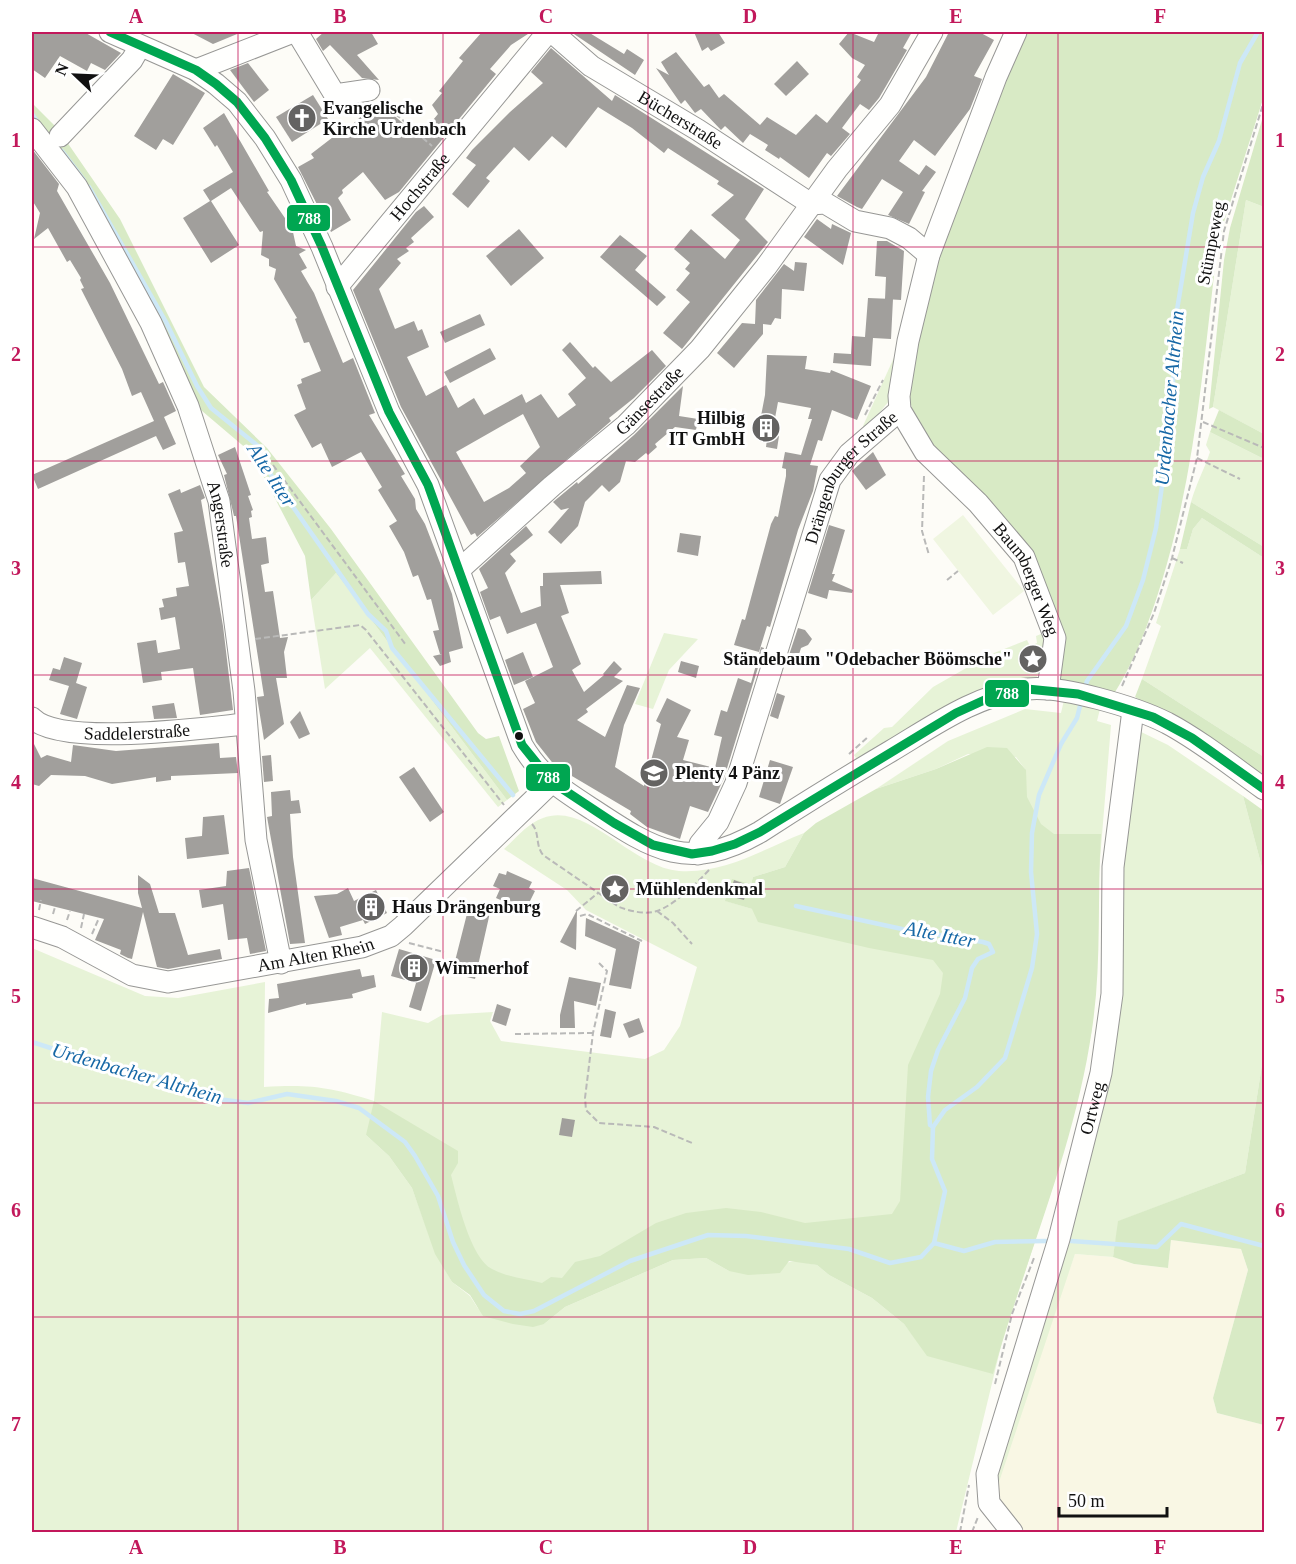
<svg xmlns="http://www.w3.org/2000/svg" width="1296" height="1564" viewBox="0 0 1296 1564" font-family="Georgia,serif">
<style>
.farmland{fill:#f9f7e4}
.green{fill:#e7f3d7;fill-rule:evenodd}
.forest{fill:#d8eac5}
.pitch{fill:#f0f6e1}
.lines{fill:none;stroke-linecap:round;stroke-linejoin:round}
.stream{stroke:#cde8f7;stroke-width:4.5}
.building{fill:#a19f9c;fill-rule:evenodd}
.minor-casing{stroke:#979795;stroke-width:23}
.path{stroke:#b9b9b8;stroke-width:2;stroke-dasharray:6 3;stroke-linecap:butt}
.minor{stroke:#fffffe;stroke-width:21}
.bus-1-casing{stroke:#fff;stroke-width:14}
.bus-1{stroke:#00a651;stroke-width:9}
.grid{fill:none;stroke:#c2185b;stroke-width:1.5;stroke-opacity:0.55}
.bus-dot{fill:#111;stroke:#fff;stroke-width:2}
.labels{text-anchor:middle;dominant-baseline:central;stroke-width:6;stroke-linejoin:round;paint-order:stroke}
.poi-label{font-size:18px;font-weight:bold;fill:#111;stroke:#fff;text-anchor:start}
.street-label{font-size:18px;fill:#111;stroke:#fff}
.water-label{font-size:20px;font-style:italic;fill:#1768a6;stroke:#fff}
.line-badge{stroke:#fff;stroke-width:2}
.badge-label{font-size:16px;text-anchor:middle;font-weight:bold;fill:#fff}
.neatline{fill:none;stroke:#c2185b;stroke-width:2}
.grid-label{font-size:20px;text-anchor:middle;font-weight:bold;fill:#c2185b}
</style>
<rect width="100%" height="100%" fill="#fdfcf7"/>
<polygon class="farmland" points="1171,1240 1241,1249 1248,1270 1213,1398 1217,1413 1264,1425 1264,1532 1026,1532 1003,1510 994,1483 1075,1254 1113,1257 1134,1264 1168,1268"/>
<g class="green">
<path d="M1264,32l-24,119 -143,570 14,4 -13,159 -6,146 -18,82 -21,74 -51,156 -46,190h-924v-584l113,48 33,2 87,-16 -1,105c45,-3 67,0 110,14l8,-89 46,11 14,-8 51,-3 -3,9 11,20 144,18 19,-9 16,-24 17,-59 -111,-57 -19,-20 -63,-41c11,-10 24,-26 39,-31 43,-17 89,49 136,53 46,3 84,-22 125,-38l-19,34 -32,10 -2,7 -25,17 26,8 273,-140 -9,-12 -48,-3 -32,15 -60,20 72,-48 77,-32 36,4 7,-30zM381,1106l44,27 13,26zM374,1131l52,66 53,113 -9,-14 -18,-14 -16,-28 -24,-66 -23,-32 -23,-21zM723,1246l166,30 38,78 -23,-30 -32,-26 -43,-23 -12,-10 -20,-4 -68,10 -23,-13 -33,2 -108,47 -21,17 -64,-14z"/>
<polygon points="1246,200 1264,207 1264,434 1213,407"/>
<polygon points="896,353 889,401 866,429 863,426"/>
<path d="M1210,432l54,27v88l-73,-45c5,-18 13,-32 19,-50l-4,-7z"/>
<polygon points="1202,518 1264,558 1264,757 1142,679 1161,626 1156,623 1180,549 1187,549 1193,529"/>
<polygon points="336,573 507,800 498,807 370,648 325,689 311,600"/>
<polygon points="664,633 698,639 669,670 653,709 635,704"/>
<polygon points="1041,634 1044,637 1046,661 1036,678 809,790 856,758 854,755 884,728 892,727 933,687 989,655 1027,640 1030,646 1037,643 1036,636"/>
<polygon points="1135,729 1168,745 1243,796 1264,875 1264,1052 1245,1173 1119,1221 1113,1257 1075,1254 998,1485 994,1483 1063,1255 1119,907"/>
</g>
<g class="forest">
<path d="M1021,32h243v64l-42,132 -6,30c-13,111 -22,220 -55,326 -12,39 -27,79 -49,113l-52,-11 1,-63 -16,-37 -117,-137 -12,-27 -9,-31 16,-101z"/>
<polygon points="32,103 58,129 120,219 204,387 267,448 331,529 478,733 486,739 499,736 519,791 507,800 336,573 311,600 305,556 255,460 248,450 195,405 32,122"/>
<polygon points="1264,113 1264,207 1246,200 1213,407 1209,409 1224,260 1230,228"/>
<polygon points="1219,410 1264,434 1264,459 1210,432"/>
<polygon points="1191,502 1264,547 1264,558 1202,518 1193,529 1187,549 1180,549"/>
<polygon points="1142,679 1264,757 1264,781 1180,722 1135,697"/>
<path d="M987,747l20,1 19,22 1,27 14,27 13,10h47c-4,64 1,131 -9,195 -17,119 -67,230 -99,345l-66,-18 -23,-32 -32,-26 -43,-23 -12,-10 -28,-4 -9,12 -32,2 -19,-4 -23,-13 -33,2 -108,47 -21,17 -11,3 -20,-3 -30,-8 -13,-21 -18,-13 -17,-28 -23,-66 -23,-32 -23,-21 8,-34 84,50v12l-7,12c6,23 19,83 41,94 15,8 34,10 50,14l9,-6 11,1 13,-16 25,-6 56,-33 30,-10 40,-5 35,4 44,11 87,-9 8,-13 8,-136 32,-71 3,-21 -10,-13 -64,-12 -111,-26 -6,-13 -27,-8 7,-22 19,5 2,-7 32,-10 19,-34 12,-10 60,-34 60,-20z"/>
<polygon points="1243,796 1264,811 1264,875"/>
<polygon points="1264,1052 1264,1425 1217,1413 1213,1398 1248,1270 1241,1249 1171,1240 1168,1268 1134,1264 1113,1257 1118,1221 1245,1173"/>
</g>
<polygon class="pitch" points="963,515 1024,591 993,615 933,539"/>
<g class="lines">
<g class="stream">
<polyline points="32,114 39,124"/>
<polyline points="62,151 84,180"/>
<polyline points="89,187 166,322 197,386 211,408 258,446 272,477 368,614 386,631 392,648 513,795"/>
<polyline points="1084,691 1087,681 1126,626 1143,580 1156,528 1171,422 1176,316 1193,213 1203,177 1219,141 1240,63 1258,32"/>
<polyline points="796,906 902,929 983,942 989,944 993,952 978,959 972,968 965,998 938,1050 931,1071 928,1097 930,1125 933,1127"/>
<polyline points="32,1042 91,1061 136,1070 181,1084 211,1098 248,1103 287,1094 336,1101 359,1108 405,1142 415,1156 438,1196 453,1242 464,1265 484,1295 504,1311 520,1314 534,1311 630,1261 708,1235 746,1236 849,1249 890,1263 921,1257 934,1243 945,1191 932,1159 933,1127 945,1110 977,1087 1005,1058 1032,968 1037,934 1031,872 1032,833 1039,795 1061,744 1077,718 1081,702"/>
<polyline points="1071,1241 1157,1247 1181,1224 1264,1246"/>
<polyline points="934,1243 964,1251 995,1242 1046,1241"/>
</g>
</g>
<g class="building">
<polygon points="32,32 84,32 121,53 105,70 91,63 87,71 60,56 45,78 32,69"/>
<polygon points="190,32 242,32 213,44"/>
<polygon points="324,32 371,32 378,44 357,55 379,80 362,78 330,45 323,51 316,39"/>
<polygon points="482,32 531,32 511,45 490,69 496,74 399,192 385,200 363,172 342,190 343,193 338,198 351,220 331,232 298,167 314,158 311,154 337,134 339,137 370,108 376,116 384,107 419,137 438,114 432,105 442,93 439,91 463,61 459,58"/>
<polygon points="571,32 588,32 624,54 627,49 644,60 635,75"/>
<polygon points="694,32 718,32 725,43 711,51 708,47 702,51"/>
<polygon points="849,32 874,42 879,32 912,32 903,48 907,50 879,98 869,110 860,104 842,128 850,134 831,156 827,153 809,178 780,157 779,159 765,150 768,145 750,134 743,143 725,126 721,130 701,109 695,113 685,100 681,104 656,68 669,75 661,62 676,52 704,87 709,84 719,98 724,94 760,125 767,117 796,135 816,114 827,123 861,80 857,77 865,65 852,58 839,44"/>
<polygon points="949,32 979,32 994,40 974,76 982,79 970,109 935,156 914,140 899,161 919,175 926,165 936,172 922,191 925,192 909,224 888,215 903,192 882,179 862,209 857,207 837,196 926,77"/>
<polygon points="551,48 612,101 615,95 764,189 745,219 768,242 682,349 663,333 690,302 676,290 690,273 685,269 690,263 674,249 691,229 725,259 740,240 711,215 734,195 717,184 719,181 668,148 664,153 632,128 598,107 566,148 552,136 529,161 514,147 486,178 490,181 468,208 452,194 476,165 466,158 472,150 510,112 543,83 531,72"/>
<polygon points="797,61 809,74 786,96 774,84"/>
<polygon points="248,63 269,90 254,102 230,70"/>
<polygon points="173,74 205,93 173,145 163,139 156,150 134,136"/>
<polygon points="313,95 328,119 292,142 276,117"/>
<polygon points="224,113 269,191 267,192 287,221 291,223 296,246 306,250 299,254 307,268 301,271 314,293 343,363 353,358 375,413 369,415 405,474 401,476 415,499 416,509 425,524 452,594 463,648 449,652 451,662 440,666 433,656 442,654 440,654 433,631 439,630 431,599 427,600 418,575 413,577 404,552 389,526 397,521 378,490 382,487 361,452 332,467 321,443 312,448 294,415 306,409 297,385 302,383 301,379 321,371 309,342 304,343 295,319 297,318 274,279 276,269 269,266 269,259 261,255 263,231 260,232 231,188 211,201 239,245 211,263 183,218 210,201 203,190 233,172 217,145 215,147 203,128"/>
<polygon points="32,149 59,184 57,191 110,283 159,384 163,382 176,411 164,417 176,444 163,450 156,436 38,489 32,475 154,421 141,392 132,396 122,369 81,289 84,288 80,280 81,278 70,260 67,262 48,228 34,239 40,213 32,200"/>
<path d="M424,206l10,11 -23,21 3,4 -8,6 3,3 -12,8 4,4 -22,26 16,40 19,-8 4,10 4,-2 7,18 -22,10 19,39 20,-11 12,23 16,-10 10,17 38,-21 4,9 15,-9 17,24 18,-13 -8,-11 18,-16 -24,-28 8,-8 23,26 2,-2 16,16 41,-32 14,16 -32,32 -25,20 2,3 -134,116 -2,-4 -4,2 -70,-128 -48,-117 63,-78zM523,414l17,33 -20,19 6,7 -17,15 -25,14 -28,-50z"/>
<polygon points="817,219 831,229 832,224 851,233 843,265 804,237"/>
<polygon points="519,229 544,258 511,286 486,256"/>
<polygon points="620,235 647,256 635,270 666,297 657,306 600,257"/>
<polygon points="877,241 887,241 904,251 901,300 885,299 886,277 875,276"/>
<polygon points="795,262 807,263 804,291 782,289 781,319 775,318 771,325 763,324 763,334 734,368 717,353 742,323 755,324 756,300 784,264 794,271"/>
<polygon points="868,298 893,299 891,339 873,338 871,366 833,363 834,353 851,354 852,336 865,337"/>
<polygon points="480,314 485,325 445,343 440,332"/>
<polygon points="490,348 496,359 450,383 444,372"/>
<polygon points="767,355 807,356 805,369 830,373 831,370 871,386 857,420 832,410 822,441 818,440 810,465 818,466 813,491 798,530 770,627 767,626 759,652 734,645 742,619 745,620 771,524 775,516 778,517 786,476 786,469 782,468 785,452 801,455 812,419 808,419 811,408 778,402 772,434 779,436 777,449 766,447 767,439 757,437 765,395"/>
<polygon points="683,386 679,416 698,419 696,430 675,427 655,444 657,447 648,455 646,453 635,462 626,461 620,482 609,492 602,485 585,502 578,526 561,544 548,532 569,508 561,510 553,502 577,482 578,484 634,435"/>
<polygon points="235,447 251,495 248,496 253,510 251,511 252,517 249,518 252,539 266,537 269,563 261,565 265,592 273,591 280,638 288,637 284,652 287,678 276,678 284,724 264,740 257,697 264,696 236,516 234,516 224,475 227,474 218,455"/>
<polygon points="873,452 886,475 866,490 852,471"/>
<polygon points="200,485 205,498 201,500 223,626 233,710 200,715 193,668 161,672 162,680 143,683 137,643 156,640 158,653 180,649 175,617 161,620 159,608 164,607 162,599 177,596 176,588 189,586 185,562 178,563 174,533 183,531 168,494 180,489 181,493"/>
<polygon points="829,525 845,530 832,574 835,574 832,581 853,590 852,593 829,590 827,599 808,593"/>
<polygon points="526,526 533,535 510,554 516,561 505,573 521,613 541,606 540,586 543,586 543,573 601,571 602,584 560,585 569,613 561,616 581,664 572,670 584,692 604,675 603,674 614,661 622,669 614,677 623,681 586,709 588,712 577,720 605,737 627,685 640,688 624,725 615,767 644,786 661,724 656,721 667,698 691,710 677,737 689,740 683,760 715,768 722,737 714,735 721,710 727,712 738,678 751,683 761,647 764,648 724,778 708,812 690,806 680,839 647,827 630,814 631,811 555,766 536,742 523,709 535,703 525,681 553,667 536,623 507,634 500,616 490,620 480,592 488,588 479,569"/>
<polygon points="680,533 701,536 698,556 677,552"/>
<polygon points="798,628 805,630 812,639 808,645 801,648 795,667 786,664"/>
<polygon points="523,652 533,677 514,685 505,660"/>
<polygon points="64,657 82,663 76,683 87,687 77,719 60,714 69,686 49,680 53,668 60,670"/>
<polygon points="681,661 699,666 696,678 678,672"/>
<polygon points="777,693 785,696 778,719 770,716"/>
<polygon points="174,703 177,718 154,719 152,706"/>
<polygon points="300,711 310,734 299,739 290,722"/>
<polygon points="32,740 41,758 47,755 71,762 73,745 116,751 219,743 220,758 236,757 238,773 171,776 171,780 156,782 156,777 112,784 85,776 51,775 39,786 32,784"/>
<polygon points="271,755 273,781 264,782 262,756"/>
<polygon points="770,760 793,767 780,804 759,797"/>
<polygon points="414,767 444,812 430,822 399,777"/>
<polygon points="290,790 291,801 299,800 301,813 290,814 293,857 305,943 290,944 267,817 272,816 271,792"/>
<polygon points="224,815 229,854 187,859 185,838 202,836 203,817"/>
<polygon points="249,868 266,951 250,954 247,938 228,940 223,904 202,908 199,890 226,886 227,871"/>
<polygon points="507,871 532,882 529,888 535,891 528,905 519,902 512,905 496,898 500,889 493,886 499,873 506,875"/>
<polygon points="138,875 150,884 159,913 175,913 188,955 220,949 222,959 168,969 157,967 143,912 132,959 128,958 120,954 121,950 95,940 104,919 32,901 32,878 142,908 138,893"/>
<polygon points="734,880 748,885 744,900 729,896"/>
<polygon points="348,888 354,901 376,890 387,913 365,924 363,920 340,927 342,935 329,938 314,896 337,894"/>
<polygon points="470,902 491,908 475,979 463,976 465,967 454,965"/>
<polygon points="577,910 576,950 560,942"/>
<polygon points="586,918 640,942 631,989 609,985 616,949 585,936"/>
<polygon points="399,949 436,960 421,1011 409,1007 416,983 391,976"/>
<polygon points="360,969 362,977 374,975 376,987 352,994 353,998 306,1005 306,1003 268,1013 269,999 279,998 277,984"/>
<polygon points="569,977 601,983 596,1006 574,1001 575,1028 560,1028 560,1015"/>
<polygon points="497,1004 511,1009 506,1026 492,1021"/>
<polygon points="605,1009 616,1012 611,1038 600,1036"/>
<polygon points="639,1018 644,1032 629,1038 623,1024"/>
<polygon points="562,1118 575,1120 572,1137 559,1135"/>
</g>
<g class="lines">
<g class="minor-casing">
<g id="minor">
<path d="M110,32l86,38 20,14 21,18 28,36 26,42 31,67 67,165 39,73 94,260c19,32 39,44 70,64 62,41 96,64 168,23 43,-28 87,-55 131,-81 42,-25 86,-57 136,-62 35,-4 108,18 140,34 34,18 66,44 97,66"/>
<polyline points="297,32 335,95 369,90"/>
<path id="s1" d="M552,32l39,34 107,64 113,74 14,-1 30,18 35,7 19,10 20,17"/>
<path id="s2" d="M1016,32l-20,45 -67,178 -21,86 -9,55 1,14 25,42 53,51 46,54 31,81 -7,51"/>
<polyline points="196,70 293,32"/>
<path id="s3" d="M32,129l45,58 74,136 37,83 31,95 25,190 12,149 25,123"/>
<polyline points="60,136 132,60 140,46"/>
<path id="s4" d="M337,287l211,-255"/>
<path id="s5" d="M459,570l93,-84 74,-61 74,-76 66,-82 71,-98 53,-64 42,-73"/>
<path id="s6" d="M32,718c28,29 172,10 213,6"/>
<path id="s7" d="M698,854l2,-10 18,-22 18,-39 94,-303 19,-26 51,-44"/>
<path id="s8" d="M32,927l30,10 70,38 36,7 194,-35 29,-11 12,-10 148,-143"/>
<path id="s9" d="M1012,1532l-23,-29 -2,-29 72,-235 42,-166 11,-79 1,-127 20,-157"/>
</g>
</g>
<g class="path">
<polyline points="382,102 432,146"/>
<polyline points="865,415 883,380"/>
<polyline points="1203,422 1264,448"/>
<polyline points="1197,458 1240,479"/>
<polyline points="273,465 406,645"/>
<polyline points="924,476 922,531 929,555"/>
<polyline points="1172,558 1183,563"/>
<polyline points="947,580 958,571"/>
<polyline points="255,639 360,625 366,630 504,805"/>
<polyline points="1122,686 1154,613 1172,558 1197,458 1224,231 1264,101"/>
<polyline points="849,754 869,736"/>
<path d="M532,824c8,9 3,21 11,31l76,52c11,4 26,8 38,4 16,-5 40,-28 52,-41"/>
<polyline points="39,910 41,900"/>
<polyline points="576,911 598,893"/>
<polyline points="657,911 673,923 692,944"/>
<polyline points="53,914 55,907"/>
<polyline points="580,916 587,914 642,941"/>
<polyline points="67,920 70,911"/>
<polyline points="81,928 84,914"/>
<polyline points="92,934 99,918"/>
<polyline points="409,943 444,952"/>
<polyline points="599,963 607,971 593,1033 585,1098 586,1110 599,1123 654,1127 692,1143"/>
<polyline points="515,1034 593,1033"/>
<polyline points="995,1384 1012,1314 1034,1258"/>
<polyline points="960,1532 969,1485"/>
<polyline points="972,1532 978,1517"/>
</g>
<use href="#minor" class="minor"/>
<g class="bus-1-casing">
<polyline id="bus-1" points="110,32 196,70 216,84 237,102 265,138 291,180 322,247 389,412 428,485 522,745 552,782 614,823 653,845 692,854 712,851 735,844 760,832 956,713 991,697 1027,689 1078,694 1153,717 1192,738 1264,789"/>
</g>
<use href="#bus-1" class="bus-1"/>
</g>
<path class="grid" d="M238,32v1500M443,32v1500M648,32v1500M853,32v1500M1058,32v1500M32,247h1232M32,461h1232M32,675h1232M32,889h1232M32,1103h1232M32,1317h1232"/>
<defs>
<g id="church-disc" transform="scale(1.5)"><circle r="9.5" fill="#646362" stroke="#fff"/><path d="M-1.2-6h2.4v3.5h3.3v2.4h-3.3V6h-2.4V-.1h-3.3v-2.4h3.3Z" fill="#fff"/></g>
<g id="building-disc" transform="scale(1.5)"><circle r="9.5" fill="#646362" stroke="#fff"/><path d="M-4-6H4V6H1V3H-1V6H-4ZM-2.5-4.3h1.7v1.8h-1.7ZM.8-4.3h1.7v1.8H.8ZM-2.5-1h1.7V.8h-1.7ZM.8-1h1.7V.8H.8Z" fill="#fff"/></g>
<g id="sight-disc" transform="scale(1.5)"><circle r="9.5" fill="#646362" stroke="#fff"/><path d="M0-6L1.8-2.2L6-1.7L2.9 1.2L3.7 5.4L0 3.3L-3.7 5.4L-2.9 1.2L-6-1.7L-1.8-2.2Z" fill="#fff"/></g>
<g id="school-disc" transform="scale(1.5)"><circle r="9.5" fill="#646362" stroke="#fff"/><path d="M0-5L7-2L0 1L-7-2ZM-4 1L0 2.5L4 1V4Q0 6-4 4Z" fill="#fff"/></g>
</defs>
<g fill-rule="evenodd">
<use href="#church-disc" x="302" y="118"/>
<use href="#building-disc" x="766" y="428"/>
<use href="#sight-disc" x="1033" y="659"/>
<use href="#school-disc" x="654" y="773"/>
<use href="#sight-disc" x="615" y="889"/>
<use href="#building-disc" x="371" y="907"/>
<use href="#building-disc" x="414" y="968"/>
</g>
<circle class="bus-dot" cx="519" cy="736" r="5"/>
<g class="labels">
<g class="poi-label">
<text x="323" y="108">Evangelische<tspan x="323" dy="21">Kirche Urdenbach</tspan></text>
<text x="745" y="418" text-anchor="end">Hilbig<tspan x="745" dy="21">IT GmbH</tspan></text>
<text x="1012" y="659" text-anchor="end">Ständebaum "Odebacher Böömsche"</text>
<text x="675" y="773">Plenty 4 Pänz</text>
<text x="636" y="889">Mühlendenkmal</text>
<text x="392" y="907">Haus Drängenburg</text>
<text x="435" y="968">Wimmerhof</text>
</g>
<g class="street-label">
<text stroke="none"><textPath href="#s1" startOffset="156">Bücherstraße</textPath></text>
<text stroke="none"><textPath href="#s4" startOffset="130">Hochstraße</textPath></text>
<text transform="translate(1211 243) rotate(-79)">Stümpeweg</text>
<text stroke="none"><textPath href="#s5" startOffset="255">Gänsestraße</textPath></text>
<text stroke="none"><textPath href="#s7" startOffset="412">Drängenburger Straße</textPath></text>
<text stroke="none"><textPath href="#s3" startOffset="442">Angerstraße</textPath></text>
<text stroke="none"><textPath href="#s2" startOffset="612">Baumberger Weg</textPath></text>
<text stroke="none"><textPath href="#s6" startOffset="108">Saddelerstraße</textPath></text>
<text stroke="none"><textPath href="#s8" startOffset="298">Am Alten Rhein</textPath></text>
<text stroke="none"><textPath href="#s9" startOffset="447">Ortweg</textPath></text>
</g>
<g class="water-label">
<text transform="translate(1169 398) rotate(-85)">Urdenbacher Altrhein</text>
<text transform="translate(272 475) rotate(57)">Alte Itter</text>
<text transform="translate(940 934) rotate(11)">Alte Itter</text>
<text transform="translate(137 1073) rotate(16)">Urdenbacher Altrhein</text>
</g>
</g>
<g class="line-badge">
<rect x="286" y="204" width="45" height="28" rx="6" fill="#00a651"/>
<rect x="984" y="679" width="46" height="29" rx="6" fill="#00a651"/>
<rect x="525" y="763" width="46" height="29" rx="6" fill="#00a651"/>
</g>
<g class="badge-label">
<text x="309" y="224">788</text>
<text x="1007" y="699">788</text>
<text x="548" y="783">788</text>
</g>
<rect width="1296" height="1564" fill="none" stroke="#ffffff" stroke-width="66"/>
<g transform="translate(75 75) rotate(293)" stroke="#ffffff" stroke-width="4.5" paint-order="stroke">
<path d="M0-4.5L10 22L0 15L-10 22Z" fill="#111111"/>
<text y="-9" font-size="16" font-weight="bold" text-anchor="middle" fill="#111111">N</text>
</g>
<path d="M1059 1507v9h108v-9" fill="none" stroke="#111111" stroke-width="3"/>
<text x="1068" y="1507" font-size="18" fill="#111111" stroke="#ffffff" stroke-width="4.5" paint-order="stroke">50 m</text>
<rect x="33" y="33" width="1230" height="1498" class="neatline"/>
<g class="grid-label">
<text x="136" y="23">A</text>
<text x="340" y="23">B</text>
<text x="546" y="23">C</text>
<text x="750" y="23">D</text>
<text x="956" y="23">E</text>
<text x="1160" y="23">F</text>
<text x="16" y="147">1</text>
<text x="1280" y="147">1</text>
<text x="16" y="361">2</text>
<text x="1280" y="361">2</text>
<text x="16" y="575">3</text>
<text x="1280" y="575">3</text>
<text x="16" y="789">4</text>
<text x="1280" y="789">4</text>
<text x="16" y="1003">5</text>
<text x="1280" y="1003">5</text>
<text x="16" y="1217">6</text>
<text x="1280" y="1217">6</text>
<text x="16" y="1431">7</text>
<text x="1280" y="1431">7</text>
<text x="136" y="1554">A</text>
<text x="340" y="1554">B</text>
<text x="546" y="1554">C</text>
<text x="750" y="1554">D</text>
<text x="956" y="1554">E</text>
<text x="1160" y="1554">F</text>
</g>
</svg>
